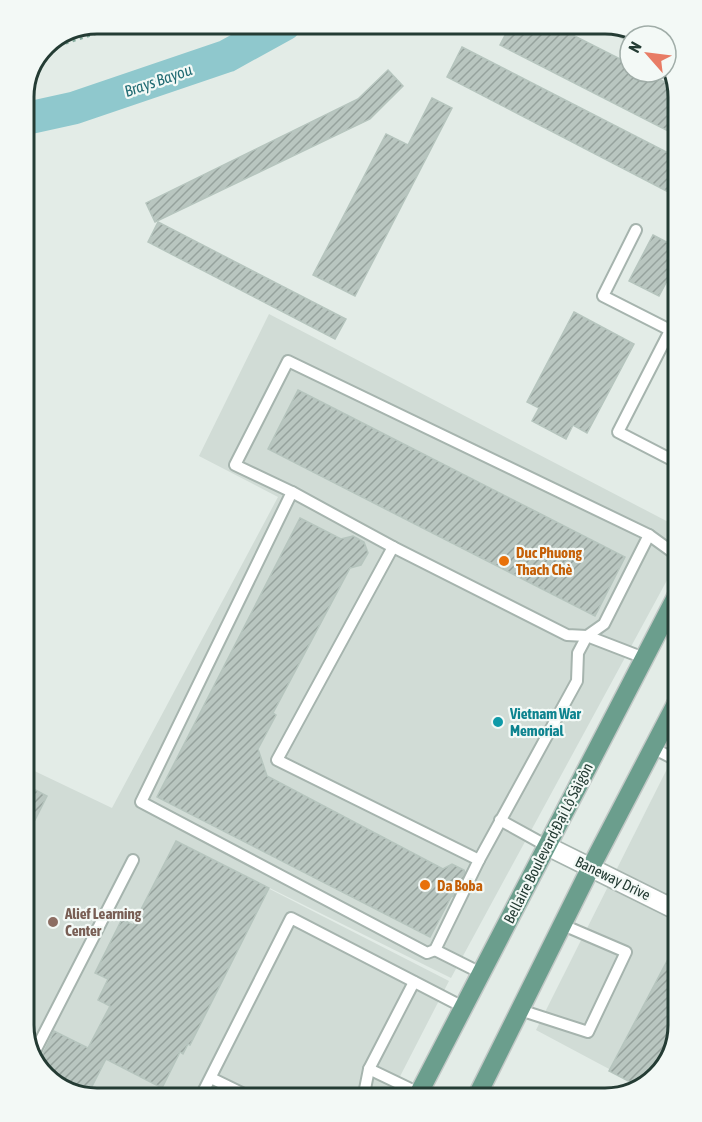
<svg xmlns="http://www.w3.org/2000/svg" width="702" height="1122" viewBox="0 0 702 1122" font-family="'Asap Condensed',sans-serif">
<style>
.built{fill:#d1dcd6}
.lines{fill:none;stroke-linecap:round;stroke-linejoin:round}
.river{stroke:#8fc8cd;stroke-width:33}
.building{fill:url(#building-hatch);stroke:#b6c5be;stroke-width:1.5}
.service-casing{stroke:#a6b4ae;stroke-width:14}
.minor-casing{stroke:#a6b4ae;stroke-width:21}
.primary-casing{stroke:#c2c8c6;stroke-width:21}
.path{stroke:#86ad9e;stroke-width:3;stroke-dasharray:3 4.5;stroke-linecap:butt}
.service{stroke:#fff;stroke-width:10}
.minor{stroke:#fff;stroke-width:18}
.primary{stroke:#6b9e8d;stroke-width:18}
.food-dot{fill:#e8710a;stroke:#f3f9f6;stroke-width:2}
.culture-dot{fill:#0f9aa8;stroke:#f3f9f6;stroke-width:2}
.education-dot{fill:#8d6e63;stroke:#f3f9f6;stroke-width:2}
.labels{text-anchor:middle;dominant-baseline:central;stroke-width:4.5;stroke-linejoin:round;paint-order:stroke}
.food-label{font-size:15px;font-weight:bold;fill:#c56008;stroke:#f3f9f6;text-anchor:start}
.culture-label{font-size:15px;font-weight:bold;fill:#0d838f;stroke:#f3f9f6;text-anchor:start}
.street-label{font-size:15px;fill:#243c34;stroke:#f3f9f6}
.education-label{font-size:15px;font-weight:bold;fill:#785e54;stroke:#f3f9f6;text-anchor:start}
.water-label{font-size:16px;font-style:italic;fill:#226c74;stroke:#f3f9f6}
.rim{fill:none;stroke:#243c34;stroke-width:3}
</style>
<defs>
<pattern id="building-hatch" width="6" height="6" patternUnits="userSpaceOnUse" patternTransform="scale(1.5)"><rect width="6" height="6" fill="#b9c6c0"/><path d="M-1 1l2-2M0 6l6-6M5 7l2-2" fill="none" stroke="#96a29d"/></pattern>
</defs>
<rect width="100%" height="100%" fill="#e3ece7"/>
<g class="built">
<polygon points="269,314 678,527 678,560 451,978 207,857 449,981 391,1094 93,1098 57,1086 32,1057 24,1024 24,766 112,808 278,497 199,456"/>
<polygon points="678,747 678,1025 668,1061 641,1086 536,1030"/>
</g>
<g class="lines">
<polyline class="river" points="24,119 74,108 227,56 285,24"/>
</g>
<g class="building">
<polygon points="511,24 551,24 630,64 630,72 645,72 676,88 678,98 678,136 500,45"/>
<polygon points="595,24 609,24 644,36 630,36 630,42"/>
<polygon points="462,47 678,158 678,197 447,77"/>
<polygon points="388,70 403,86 370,119 155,222 146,203 358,99"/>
<polygon points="432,98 452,108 355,296 313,275 386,134 408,145"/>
<polygon points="158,222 346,319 335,339 148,242"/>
<polygon points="653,235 678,248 678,260 659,296 629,281"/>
<polygon points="574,312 634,344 587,433 573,425 566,439 532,421 539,408 527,402"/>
<polygon points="298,390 625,557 595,616 268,449"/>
<polygon points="300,518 341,539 353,536 364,542 368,553 361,565 350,568 273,713 276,715 258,749 267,776 443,869 452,864 464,870 468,880 460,893 451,897 430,937 157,797"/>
<polygon points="24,784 47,796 35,820 24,814"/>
<polygon points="176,841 269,888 190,1045 188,1044 183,1054 180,1052 162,1088 106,1059 87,1096 57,1086 38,1064 54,1031 88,1048 110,1006 98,1000 108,979 95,973 122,919 133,925"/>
<polygon points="676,944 678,945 678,1025 669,1056 665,1064 640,1087 609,1071"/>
</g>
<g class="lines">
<g class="service-casing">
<g id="service">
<polyline points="636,230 603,296 670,330"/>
<polyline points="678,463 618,432 678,315"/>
<polyline points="292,492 235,465 288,361 649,535 678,556"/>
<polyline points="393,547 292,492 141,802 427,953 435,950"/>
<polyline points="653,748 678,761"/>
<polyline points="500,820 547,846"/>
<polyline points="479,860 577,681 578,653 587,636 604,624 649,535"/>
<polyline points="668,905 678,887"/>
<polyline points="481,973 435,950 479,860 277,760 393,547 567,635 587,636 644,658"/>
<polyline points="520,1010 588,1032 626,952 563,925"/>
<polyline points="32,1057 133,860"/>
<polyline points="369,1069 419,1093"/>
<polyline points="211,1078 248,1096"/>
<polyline points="364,1094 369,1069 414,982"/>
<polyline points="201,1096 291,918 463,1007"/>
<polyline points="120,1097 121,1094 127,1097"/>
</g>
</g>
<g class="minor-casing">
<polyline id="minor" points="547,846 678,911"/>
</g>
<g class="primary-casing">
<g id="primary">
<polyline points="479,1092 591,867 678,700"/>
<polyline points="419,1093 678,593"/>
</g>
</g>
<polyline class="path" points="44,50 125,24"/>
<use href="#service" class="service"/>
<use href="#minor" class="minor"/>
<use href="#primary" class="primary"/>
</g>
<g class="food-dot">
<circle cx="504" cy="561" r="6"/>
<circle cx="425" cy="885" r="6"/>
</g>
<circle class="culture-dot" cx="498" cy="722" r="6"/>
<circle class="education-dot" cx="53" cy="922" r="6"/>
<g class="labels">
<g class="food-label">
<text x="516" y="552">Duc Phuong<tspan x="516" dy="17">Thach Chè</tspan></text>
<text x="437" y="885">Da Boba</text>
</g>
<g class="culture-label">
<text x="510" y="713">Vietnam War<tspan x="510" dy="17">Memorial</tspan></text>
</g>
<g class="street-label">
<text transform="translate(548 843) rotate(-63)">Bellaire Boulevard;Đại Lộ Sàigòn</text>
<text transform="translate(613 878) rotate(26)">Baneway Drive</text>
</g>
<g class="education-label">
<text x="65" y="913">Alief Learning<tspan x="65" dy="17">Center</tspan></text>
</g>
<g class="water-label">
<text transform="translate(158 80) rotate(-19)">Brays Bayou</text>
</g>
</g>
<path d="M0 0H702V1122H0ZM97 34H605A63 63 0 0 1 668 97V1025A63 63 0 0 1 605 1088H97A63 63 0 0 1 34 1025V97A63 63 0 0 1 97 34Z" fill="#f3f9f6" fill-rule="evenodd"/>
<path class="rim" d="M97 34H605A63 63 0 0 1 668 97V1025A63 63 0 0 1 605 1088H97A63 63 0 0 1 34 1025V97A63 63 0 0 1 97 34Z"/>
<g transform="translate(648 54) rotate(298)"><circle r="28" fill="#f3f9f6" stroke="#a0ada8" stroke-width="1.5"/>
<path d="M0-4.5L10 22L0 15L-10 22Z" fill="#e87c65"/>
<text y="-9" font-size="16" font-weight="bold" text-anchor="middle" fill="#243c34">N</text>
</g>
</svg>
